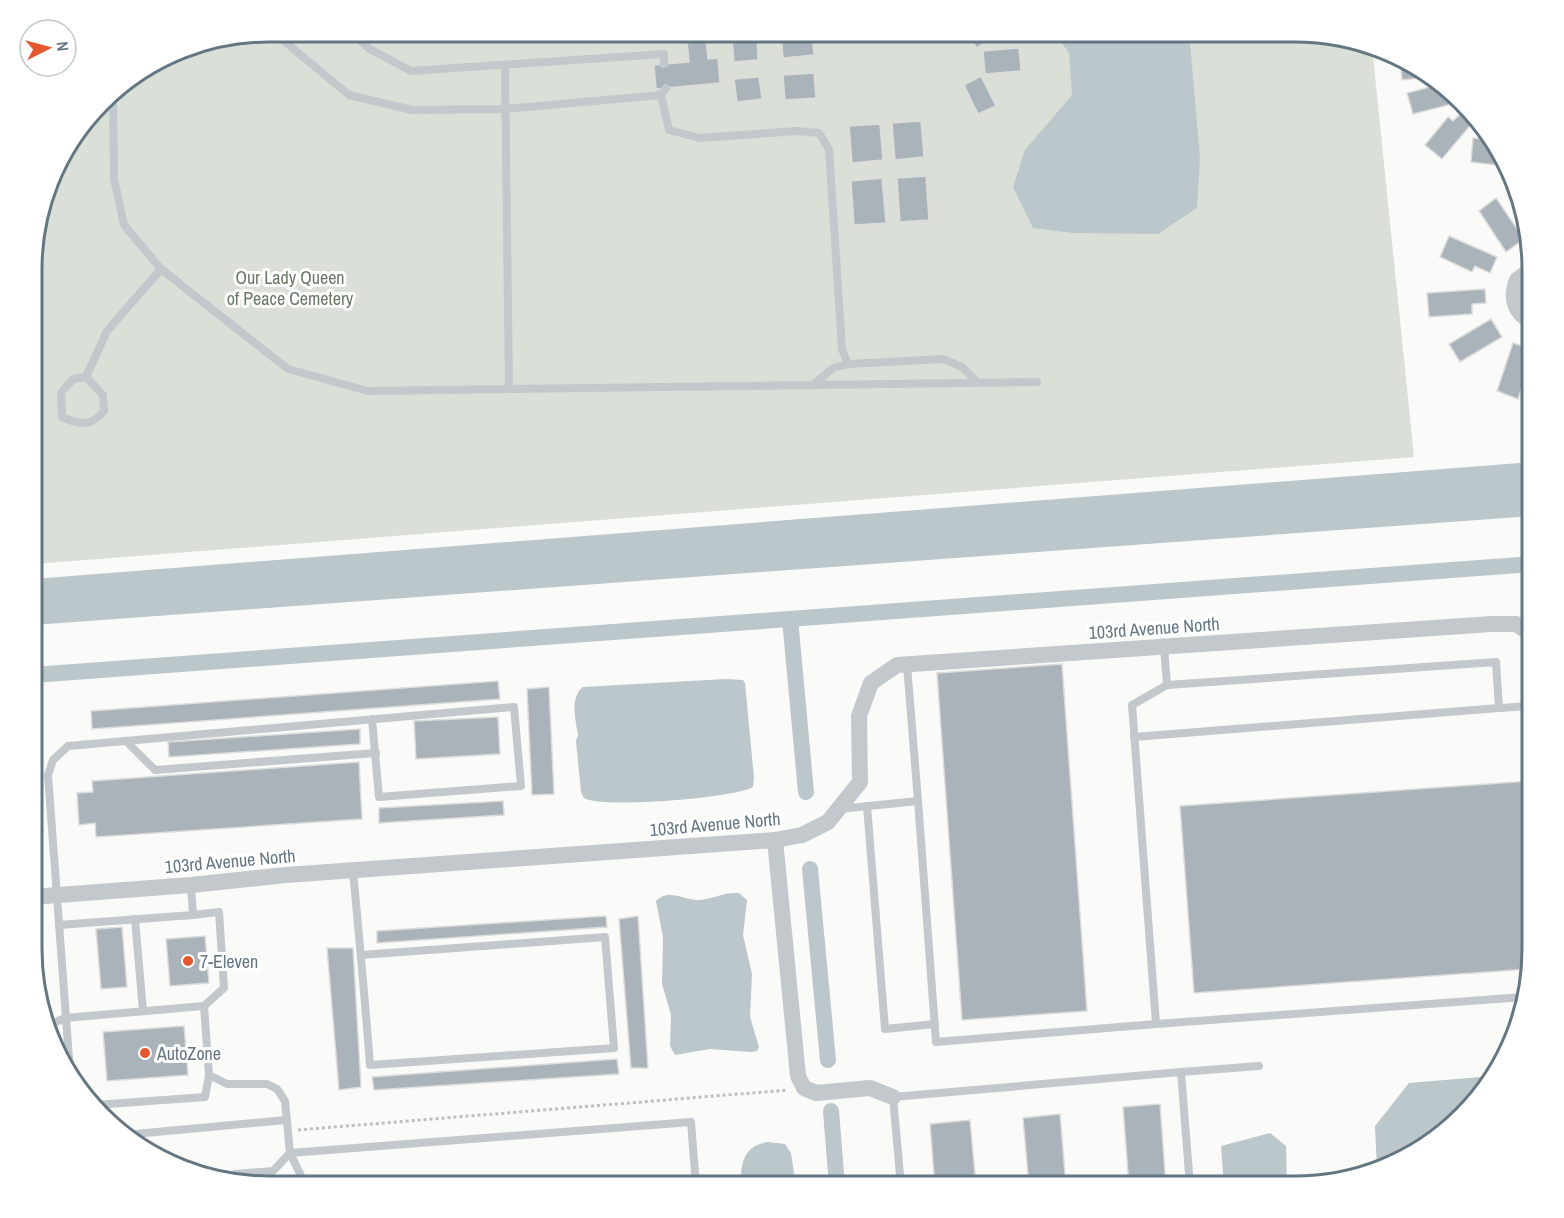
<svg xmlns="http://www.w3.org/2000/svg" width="1564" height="1218" viewBox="0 0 1564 1218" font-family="'Archivo Narrow',sans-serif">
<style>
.green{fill:#dadfd7}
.water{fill:#bbc7cb}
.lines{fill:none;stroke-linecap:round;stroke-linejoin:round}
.canal{stroke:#bbc7cb;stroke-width:16}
.building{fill:#aab3b9;stroke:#dcdcda;stroke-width:1.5}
.path{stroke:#bbbfc2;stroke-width:3;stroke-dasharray:3 3;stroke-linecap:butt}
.lane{stroke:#c3c8cc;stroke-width:8}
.street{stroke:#c3c8cc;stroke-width:16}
.poi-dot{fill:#e4572e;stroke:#fff;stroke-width:2}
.labels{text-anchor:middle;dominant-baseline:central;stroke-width:6;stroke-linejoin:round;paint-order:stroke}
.park-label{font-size:18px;fill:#687a64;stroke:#fff}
.street-label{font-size:18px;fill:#657683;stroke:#fff}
.poi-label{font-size:18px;fill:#657683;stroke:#fff;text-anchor:start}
.rim{fill:none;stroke:#657683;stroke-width:3}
</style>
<rect width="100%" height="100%" fill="#fafaf8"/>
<polygon class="green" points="269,32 1310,32 1372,46 1414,457 33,564 34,237 63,150 113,90 192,44"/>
<g class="water">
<polygon points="1054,32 1189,32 1200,158 1197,208 1158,234 1073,233 1033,228 1013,187 1025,150 1072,95 1069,53"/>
<polygon points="1532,462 1532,516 33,625 33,579"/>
<path d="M726,679l17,1 2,3 9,95 -1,9c-18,11 -153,22 -169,11l-3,-6 -5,-51 2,-6c-2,-14 -9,-37 5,-48z"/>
<path d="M732,893h7l8,7 -4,35 9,39 -2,43 9,30 -2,4 -6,1 -41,-3 -35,6 -5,-9 1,-31 -9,-31 1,-47 -7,-36c12,-13 27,-1 42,-1 11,0 22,-6 34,-7z"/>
<polygon points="1492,1076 1473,1106 1386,1168 1377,1170 1375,1126 1409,1083"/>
<polygon points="1270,1133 1286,1146 1287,1186 1224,1186 1221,1146"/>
<path d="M768,1142l17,2 6,9 5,33h-55c-1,-22 2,-40 27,-44z"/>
</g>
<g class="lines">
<g class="canal">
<polyline points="790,619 806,792"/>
<polyline points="33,675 1532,564"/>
<polyline points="810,869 828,1060"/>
<polyline points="831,1111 837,1186"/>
</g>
</g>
<g class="building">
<polygon points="812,32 814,55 783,58 781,33"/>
<polygon points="964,32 997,32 977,48"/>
<polygon points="757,37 758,60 734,62 732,39"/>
<polygon points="706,39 708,59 718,58 720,83 656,89 654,65 689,62 687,41"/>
<polygon points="1019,48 1021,71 985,74 983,51"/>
<polygon points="1400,59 1430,77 1402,80"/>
<polygon points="814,73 816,98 785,100 783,75"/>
<polygon points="981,76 996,106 978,114 964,85"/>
<polygon points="759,77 762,99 737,102 734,79"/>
<polygon points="1434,86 1435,90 1448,88 1452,104 1413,114 1407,93"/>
<polygon points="1462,112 1473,122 1442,159 1425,145 1448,117 1453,121"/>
<polygon points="921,121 924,157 895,160 892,123"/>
<polygon points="880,124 883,160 852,163 849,126"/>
<polygon points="1483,134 1497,154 1496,165 1471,162 1473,138 1482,139"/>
<polygon points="926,176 929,220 900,222 897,178"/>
<polygon points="882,178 886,223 854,225 851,181"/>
<polygon points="1496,198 1524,239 1506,252 1479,211"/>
<polygon points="1449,236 1497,257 1490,273 1475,266 1472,272 1440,257"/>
<polygon points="1485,289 1486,303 1472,304 1472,314 1429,317 1427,293"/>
<polygon points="1491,319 1502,337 1460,362 1449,344"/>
<polygon points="1513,343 1528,348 1523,363 1529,365 1518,399 1497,391"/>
<polygon points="1062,664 1087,1011 962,1020 937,673"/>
<polygon points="498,681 500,699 92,729 91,711"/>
<polygon points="549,687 554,794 532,795 527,689"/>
<polygon points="498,717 500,754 416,759 414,721"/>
<polygon points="360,729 360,744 169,757 168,742"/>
<polygon points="359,762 362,819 96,837 95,823 79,825 77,793 93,792 92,781"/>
<polygon points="1531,781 1531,969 1194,993 1180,806"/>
<polygon points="503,801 504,815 379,823 379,808"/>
<polygon points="606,916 607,927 377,943 377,931"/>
<polygon points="638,916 648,1068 631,1068 619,919"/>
<polygon points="122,927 127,987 101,989 96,929"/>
<polygon points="205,936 209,983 170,986 166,939"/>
<polygon points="327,948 353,948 361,1087 339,1090"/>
<polygon points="184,1026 188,1075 107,1081 103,1032"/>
<polygon points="617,1059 619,1074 374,1090 372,1077"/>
<polygon points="1160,1104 1166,1186 1129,1186 1123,1107"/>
<polygon points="1060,1114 1066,1186 1029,1186 1023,1118"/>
<polygon points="970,1120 976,1186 935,1186 930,1124"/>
</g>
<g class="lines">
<polyline class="path" points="298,1130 788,1090"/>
<g class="lane">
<polyline points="273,32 349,95 412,110 506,109 661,95 666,88"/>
<polyline points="349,32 370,49 411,71 664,54 664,64"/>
<polyline points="505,66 509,389"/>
<polyline points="113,90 114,179 124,225 161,269 288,369 368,391 1037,382"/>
<polyline points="661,95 669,130 700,138 797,131 819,133 829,149 842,349 848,364"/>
<path d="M86,377l-13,2 -12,14 1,24c18,8 29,10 42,-6l-1,-16 -17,-18 21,-46 54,-62"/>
<polyline points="813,385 833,368 848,364 943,359 962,367 978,383"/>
<polyline points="1164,647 1167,685"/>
<polyline points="907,665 918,801"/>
<polyline points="1134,737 1499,708"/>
<polyline points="126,741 155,770 376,753"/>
<polyline points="867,806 885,1029 935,1024"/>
<polyline points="839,809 918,801 936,1042 1156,1024 1132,705 1167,685 1496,662 1499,708 1532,706"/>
<path d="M353,871c6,64 12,129 17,194l244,-17 -9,-111 -244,18"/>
<polyline points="191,885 193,915 219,912 224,988 204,1006 209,1075 227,1084 267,1084 277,1089 285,1101 290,1153 691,1122 696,1186"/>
<polyline points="135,919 143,1011"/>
<polyline points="59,925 193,915"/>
<polyline points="1156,1024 1524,997"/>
<polyline points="48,1025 65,1018 204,1006"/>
<polyline points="70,1072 48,775 53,760 68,746 514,707 521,786 379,797 372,719"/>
<polyline points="1181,1072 1259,1066"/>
<polyline points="95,1105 205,1097 209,1075"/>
<polyline points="124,1135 286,1120"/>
<polyline points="229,1180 235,1174 273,1171 290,1153 306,1186"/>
<polyline points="901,1186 893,1097 1181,1072 1190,1186"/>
</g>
<g class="street">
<path d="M1532,321c-18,-7 -22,-24 -15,-41l15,-11"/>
<polyline points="775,840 798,1076 804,1088 816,1093 870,1088 893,1097"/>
<polyline points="32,897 191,885 286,875 775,840 802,835 828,822 860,782 859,716 871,683 897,665 1492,624 1516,624 1532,635"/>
</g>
</g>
<g class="poi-dot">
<circle cx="188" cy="961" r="6"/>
<circle cx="145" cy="1053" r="6"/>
</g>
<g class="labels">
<g class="park-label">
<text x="290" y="277">Our Lady Queen<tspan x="290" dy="21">of Peace Cemetery</tspan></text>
</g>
<g class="street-label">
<text transform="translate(1154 628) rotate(-4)">103rd Avenue North</text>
<text transform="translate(715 824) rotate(-5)">103rd Avenue North</text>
<text transform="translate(230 861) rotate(-5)">103rd Avenue North</text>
</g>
<g class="poi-label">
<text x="200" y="961">7-Eleven</text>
<text x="157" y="1053">AutoZone</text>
</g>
</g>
<path d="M0 0H1564V1218H0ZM269 42H1295A227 227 0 0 1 1522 269V949A227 227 0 0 1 1295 1176H269A227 227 0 0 1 42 949V269A227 227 0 0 1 269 42Z" fill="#fff" fill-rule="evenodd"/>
<path class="rim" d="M269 42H1295A227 227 0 0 1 1522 269V949A227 227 0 0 1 1295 1176H269A227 227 0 0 1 42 949V269A227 227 0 0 1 269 42Z"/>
<g transform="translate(48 48) rotate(84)"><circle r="28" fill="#ffffff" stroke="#c1c8cd" stroke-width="1.5"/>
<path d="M0-4.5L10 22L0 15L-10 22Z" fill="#e4572e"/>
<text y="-9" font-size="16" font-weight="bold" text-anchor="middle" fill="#657683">N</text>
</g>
</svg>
